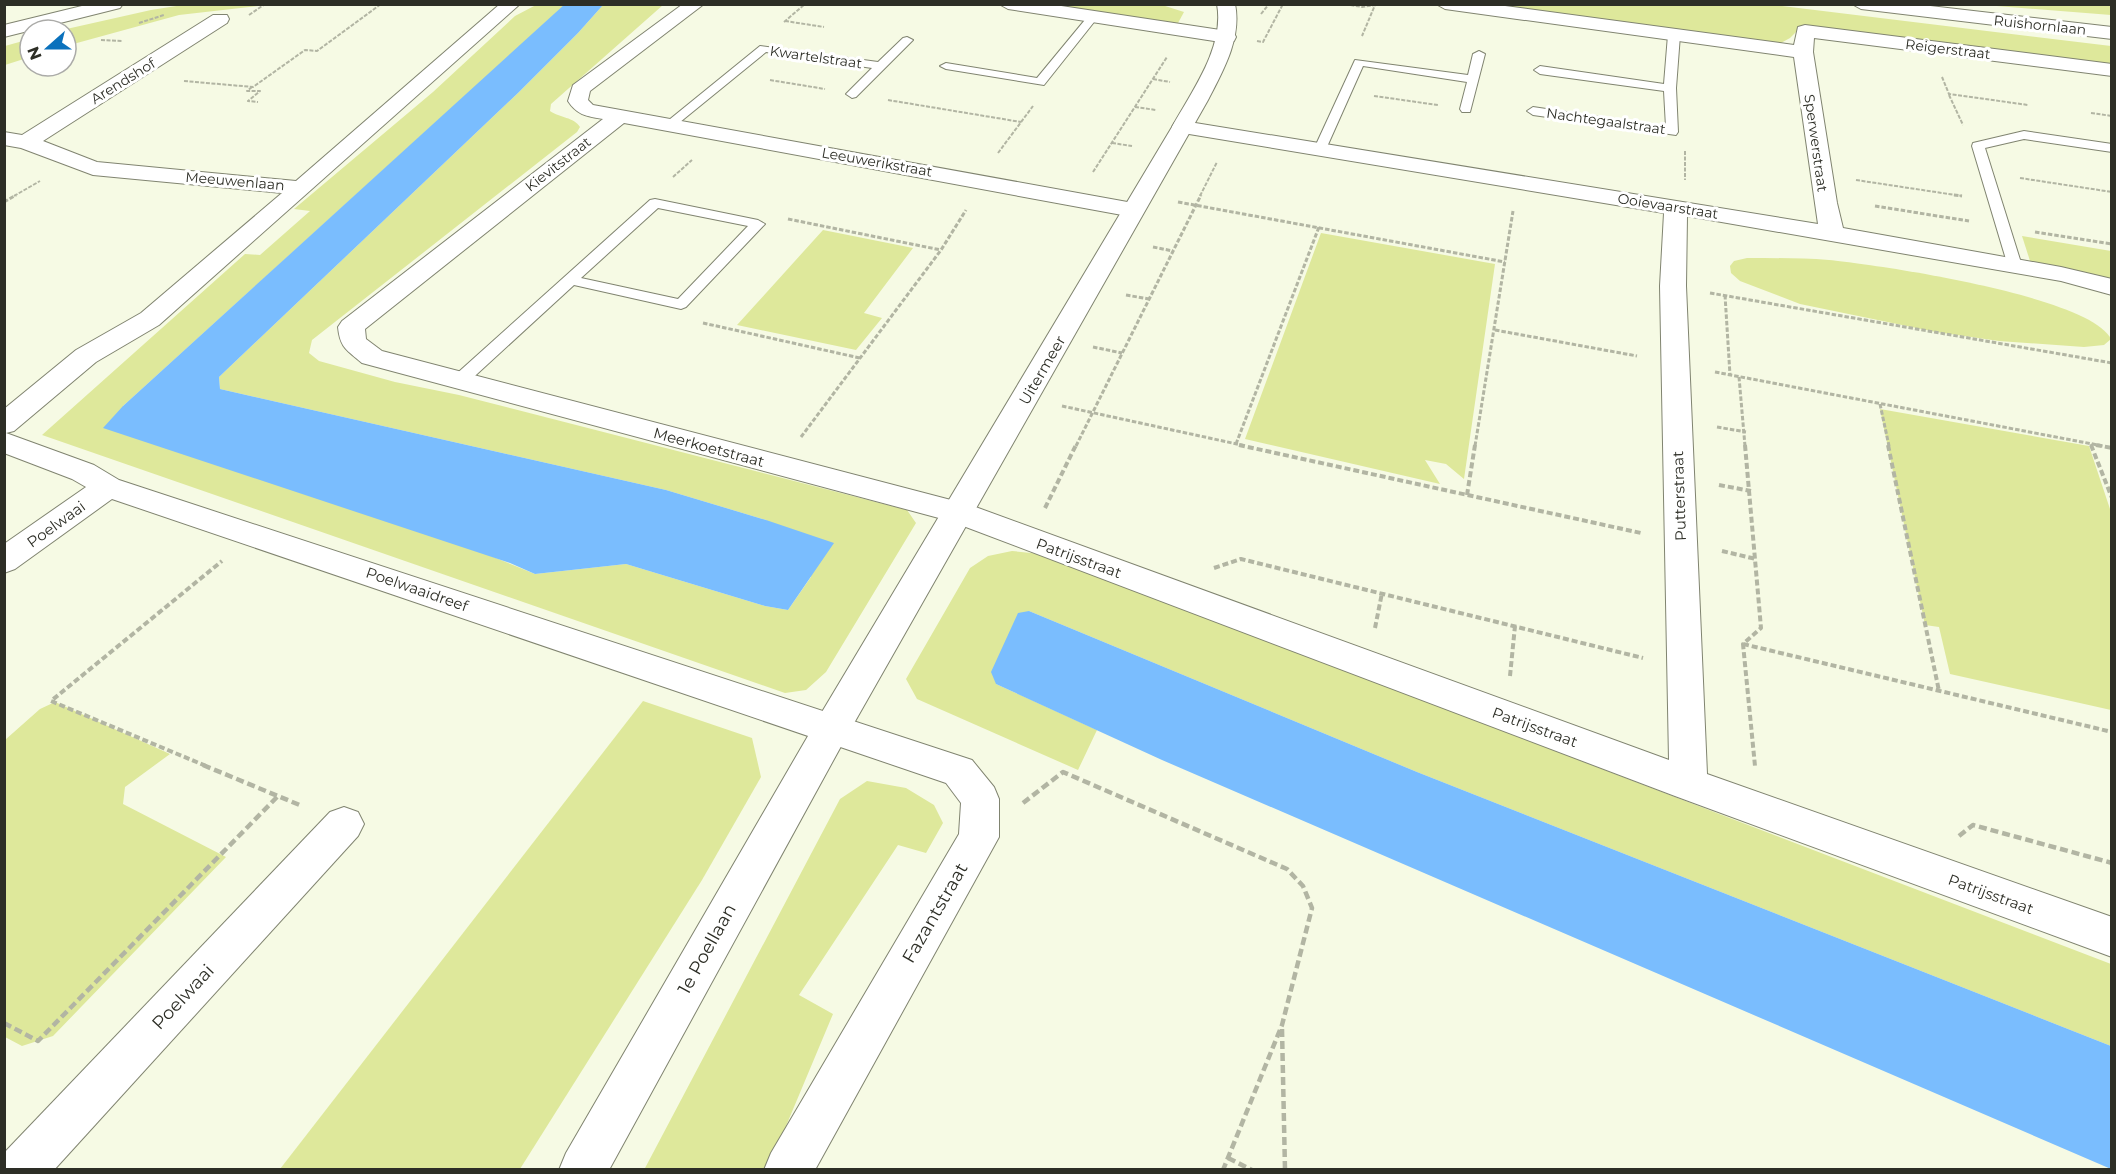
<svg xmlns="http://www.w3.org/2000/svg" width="2116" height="1174" viewBox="0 0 2116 1174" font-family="Montserrat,sans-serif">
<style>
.green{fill:#dee89b}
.water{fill:#7abdfe}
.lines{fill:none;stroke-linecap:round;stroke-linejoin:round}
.lane-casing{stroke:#808470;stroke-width:2}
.street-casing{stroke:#808470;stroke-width:2}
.secondary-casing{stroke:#808470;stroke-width:2}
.path-far3{stroke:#b2b5a3;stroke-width:2;stroke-dasharray:4 1.5;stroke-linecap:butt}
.path-far2{stroke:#b2b5a3;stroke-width:3;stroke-dasharray:4.5 2;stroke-linecap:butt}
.path-far1{stroke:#b2b5a3;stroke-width:4;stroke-dasharray:6 3;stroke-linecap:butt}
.path{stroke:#b2b5a3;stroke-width:4.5;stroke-dasharray:8 4;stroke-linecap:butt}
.lane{fill:#fff;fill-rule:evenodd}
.street{fill:#fff;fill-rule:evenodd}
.secondary{fill:#fff;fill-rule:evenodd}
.labels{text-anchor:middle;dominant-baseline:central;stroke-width:6;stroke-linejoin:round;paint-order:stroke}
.far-street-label{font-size:14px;fill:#2d2e26;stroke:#fff}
.street-label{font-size:15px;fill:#2d2e26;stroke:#fff}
.near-street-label{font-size:18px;fill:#2d2e26;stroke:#fff}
</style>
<rect width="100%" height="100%" fill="#f6fae4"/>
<g class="green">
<polygon points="189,4 266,5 179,15 66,46 66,30 62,30 151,10"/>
<path d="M536,5h29l-442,401 412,168 91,-10 139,42 23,4 23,-33 -45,-57 -100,-30 -446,-101 -1,-12 299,-284 60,-60 25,-28h60l-112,99 -1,7c10,7 24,6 30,16l-3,5 -265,208 -3,13 10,8 76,21 64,13 448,115 9,13 -90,149 -20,18 -21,3 -743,-258 203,-181 15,1 50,-44 -16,-2 139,-117 82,-76z"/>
<polygon points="1047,5 1162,5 1184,12 1178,23"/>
<polygon points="1469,5 1774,5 2111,46 2111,66 1798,30 1790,38 1779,44"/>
<polygon points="1984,5 2111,5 2111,15"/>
<polygon points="30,39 30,57 5,65 5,46"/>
<polygon points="823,230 913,248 864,313 882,318 856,350 737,325"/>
<polygon points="1321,233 1495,264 1464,479 1446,464 1425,460 1440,484 1245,439"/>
<polygon points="2022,236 2111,251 2111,280 2031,264"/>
<path d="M1747,258c27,0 55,0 82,2 51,5 261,36 282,79l-7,6 -20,2 -85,-6 -63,-9 -136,-28 -60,-23 -9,-8 -1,-7 4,-5z"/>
<polygon points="1880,409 2089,446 2111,512 2111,710 1950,674 1939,627 1925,625"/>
<polygon points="1012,551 1041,554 2111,964 2111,1046 1417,772 1029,611 996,684 1097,730 1078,770 917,699 906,679 970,568 988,556"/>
<polygon points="643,701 752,738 761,777 702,880 520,1169 280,1169"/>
<polygon points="55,702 170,754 125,787 123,804 226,857 53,1036 22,1046 5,1037 5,740 40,709"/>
<polygon points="867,781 906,788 934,805 943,823 926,853 898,845 799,995 833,1014 768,1169 644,1170 840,799"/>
</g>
<g class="water">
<polygon points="565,4 603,5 578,33 518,93 219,377 220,389 666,490 766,520 834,543 788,610 765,606 626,564 535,574 510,563 103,428 123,406"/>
<polygon points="1029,611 1417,772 2111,1046 2111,1169 1162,760 996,684 991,672 1018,613"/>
</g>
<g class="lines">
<g class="lane-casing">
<g id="lane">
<polygon points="1093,14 1098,17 1044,85 946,69 940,66 946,63 1037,78 1089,15"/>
<polygon points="1674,32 1680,35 1676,88 1678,132 1676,135 1533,115 1527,111 1533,107 1666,127 1664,91 1540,74 1534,70 1540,66 1664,84 1668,35"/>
<polygon points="907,37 913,40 856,97 852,98 846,94 872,68 766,52 674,127 670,128 664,124 760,46 878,62 903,38"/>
<polygon points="1479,51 1485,54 1470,112 1462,112 1460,109 1467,82 1363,66 1326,149 1320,153 1314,149 1355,60 1468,75 1473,54"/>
<polygon points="2024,131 2112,144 2112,152 2024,139 1985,148 2022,266 2015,270 2008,266 1972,146 1973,143"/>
<path d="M655,199l103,21 7,4 -79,83 -5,2 -107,-24 -109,100h-12l-2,-4 2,-4 197,-177zM658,208l90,18 -70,73 -97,-21z"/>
</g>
</g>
<g class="street-casing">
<g id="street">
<polygon points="500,4 520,4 159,325 96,362 14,431 6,433 94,465 119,480 972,760 994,787 999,799 999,837 815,1170 764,1170 771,1153 959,834 961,803 946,783 112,499 15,569 4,573 4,544 86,487 72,479 4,453 4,409 76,350 141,313 282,193 93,175 21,148 4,145 4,132 22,135 213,15 227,15 229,19 227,23 43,141 97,162 296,181"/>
<path d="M683,4h21l-114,87 -2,9 5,5 540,98 8,2 4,5 -4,5 -8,2 -509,-94 -259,206 1,10 16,12 588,154 699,255 -9,-474 4,-73 -481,-80 -8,-1 -3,-5 3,-5 8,-1 635,103 -24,-167 -349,-48 -9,-5h54l304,41 4,-18 7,-2 307,39v12l-298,-38 -1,14 24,151 6,25 218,39 51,12v16l-51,-14 -374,-65 -1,70 21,488 405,143v40l-437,-161 -725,-275 -588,-158c-15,-13 -22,-15 -24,-36l4,-6 261,-202c-17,-3 -26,-4 -35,-18l5,-16z"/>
<polygon points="999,4 1048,4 1227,31 1234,33 1236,37 1234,41 1227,43 1008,9"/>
<polygon points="344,807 358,812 364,824 358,836 54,1170 4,1170 4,1153 330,812"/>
</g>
</g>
<g class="secondary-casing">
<g id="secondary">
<polygon points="90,4 123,4 120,8 4,37 4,25"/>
<path d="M1217,4h18c7,34 -12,67 -27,96l-363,639 -236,431h-50l7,-17 253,-436 353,-590c20,-36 53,-80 45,-123z"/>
<polygon points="1852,4 1913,4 2112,27 2112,39 1861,9"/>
</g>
</g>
<g class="path-far3">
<polyline points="1345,4 1362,7 1375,5 1362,36"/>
<polyline points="1261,14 1269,4"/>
<polyline points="249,15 265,4"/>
<polyline points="785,21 824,27"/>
<polyline points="784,22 805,4"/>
<polyline points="139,23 164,15"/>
<polyline points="101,40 123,41"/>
<polyline points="1257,41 1263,42 1283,4"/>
<polyline points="1942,77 1949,94 2028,105"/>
<polyline points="1153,79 1170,82"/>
<polyline points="770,80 825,89"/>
<polyline points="184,81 253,87 305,50 317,51 381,4"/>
<polyline points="252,87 247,91 260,91 248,101 258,102"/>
<polyline points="1949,95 1963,125"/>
<polyline points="1374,96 1438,105"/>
<polyline points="888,100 1021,122"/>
<polyline points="1135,107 1156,110"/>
<polyline points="2091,113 2112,116"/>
<polyline points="1112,143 1132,146"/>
<polyline points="1685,151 1685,180"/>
<polyline points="998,153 1033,106"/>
<polyline points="1093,172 1167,57"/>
<polyline points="673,177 692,160"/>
<polyline points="2020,178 2112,192"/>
<polyline points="1856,180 1962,196"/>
<polyline points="14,196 40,181"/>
<polyline points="1200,196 1217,162"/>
</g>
<g class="path-far2">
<polyline points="1954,195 1962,196"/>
<polyline points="4,202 16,195"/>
<polyline points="1178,202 1505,262"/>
<polyline points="1875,206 1969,221"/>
<polyline points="788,219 941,250"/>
<polyline points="2035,232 2112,244"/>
<polyline points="1153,247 1173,251"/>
<polyline points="1710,293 2112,363"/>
<polyline points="1126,295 1149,299"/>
<polyline points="1725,295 1730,375"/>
<polyline points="703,323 860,358"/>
<polyline points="1495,330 1637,356"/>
<polyline points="1093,347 1122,353"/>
<polyline points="1715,372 2103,446"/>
<polyline points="1739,377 1745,446"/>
<polyline points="1880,404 1889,446"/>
<polyline points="1062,406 1246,446"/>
<polyline points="1717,427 1746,432"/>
<polyline points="801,437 941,250 966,210"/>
<polyline points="1236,444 1319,227"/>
<polyline points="2091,444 2092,446"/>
<polyline points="1076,446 1201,195"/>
<polyline points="1475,446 1513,211"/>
</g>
<g class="path-far1">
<polyline points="1239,445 1641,533"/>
<polyline points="1745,445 1761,628 1743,644 1755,766"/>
<polyline points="1888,445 1939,691"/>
<polyline points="2091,445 2112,498"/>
<polyline points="2096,445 2112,448"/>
<polyline points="1719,485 1751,491"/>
<polyline points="1467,495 1475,445"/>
<polyline points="1045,508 1076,445"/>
<polyline points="1722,551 1756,559"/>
<polyline points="1214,568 1241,559 1643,658"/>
<polyline points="1375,628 1382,593"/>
<polyline points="1743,644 2112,732"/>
<polyline points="1510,676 1515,626"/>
<polyline points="206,766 51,701 222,561"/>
</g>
<g class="path">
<polyline points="203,765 302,806"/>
<polyline points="1023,803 1063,772 1287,869 1303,886 1312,908 1282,1025 1223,1170"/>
<polyline points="1959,836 1973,825 2112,863"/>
<polyline points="4,1023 38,1041 278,796"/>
<polyline points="1282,1029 1285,1170"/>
<polyline points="1228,1158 1252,1170"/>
</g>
<use href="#lane" class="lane"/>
<use href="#street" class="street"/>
<use href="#secondary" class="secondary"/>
</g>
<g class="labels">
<g class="far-street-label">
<text transform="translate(2040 25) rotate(6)">Ruishornlaan</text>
<text transform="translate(1948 49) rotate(7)">Reigerstraat</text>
<text transform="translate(816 57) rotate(8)">Kwartelstraat</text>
<text transform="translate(123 81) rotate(-32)">Arendshof</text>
<text transform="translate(1606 121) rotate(8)">Nachtegaalstraat</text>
<text transform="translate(1816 143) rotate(82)">Sperwerstraat</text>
<text transform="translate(877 162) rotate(10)">Leeuwerikstraat</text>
<text transform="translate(558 164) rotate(-38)">Kievitstraat</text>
<text transform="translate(235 181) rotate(5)">Meeuwenlaan</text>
<text transform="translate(1668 206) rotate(9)">Ooievaarstraat</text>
</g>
<g class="street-label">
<text transform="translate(1042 370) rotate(-60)">Uitermeer</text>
<text transform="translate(709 447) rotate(15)">Meerkoetstraat</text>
<text transform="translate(1679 496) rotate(-92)">Putterstraat</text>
<text transform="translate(56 524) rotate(-36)">Poelwaai</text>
<text transform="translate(1079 558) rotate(20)">Patrijsstraat</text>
<text transform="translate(417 589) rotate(19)">Poelwaaidreef</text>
<text transform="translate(1535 727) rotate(20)">Patrijsstraat</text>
<text transform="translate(1991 894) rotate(20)">Patrijsstraat</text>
</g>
<g class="near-street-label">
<text transform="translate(935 913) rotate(-60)">Fazantstraat</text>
<text transform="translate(707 949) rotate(-61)">1e Poellaan</text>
<text transform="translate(183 997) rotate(-47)">Poelwaai</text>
</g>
</g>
<rect width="2116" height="1174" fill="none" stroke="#2d2e26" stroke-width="12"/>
<g transform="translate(48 48) rotate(249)"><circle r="28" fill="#ffffff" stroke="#ababa8" stroke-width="1.5"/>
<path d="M0-4.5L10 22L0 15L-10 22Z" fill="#0a71bc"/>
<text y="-9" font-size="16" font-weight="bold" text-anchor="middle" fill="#2d2e26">N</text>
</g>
</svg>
